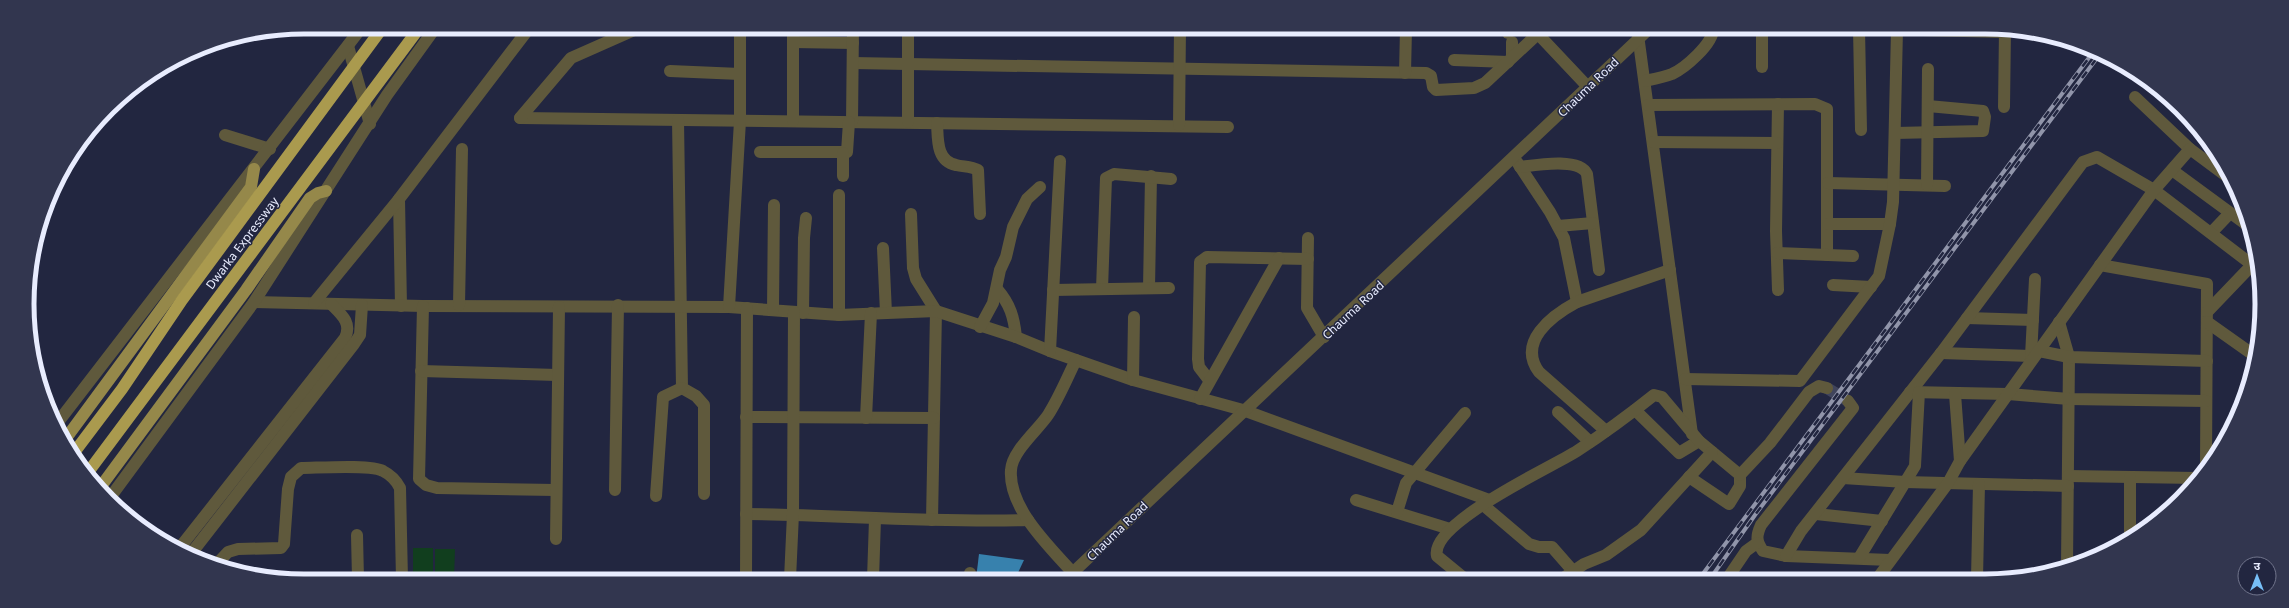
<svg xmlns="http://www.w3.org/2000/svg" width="2289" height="608" viewBox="0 0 2289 608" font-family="'Noto Sans','Noto Sans Devanagari',sans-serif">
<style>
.green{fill:#113e1e}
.water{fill:#3781ad}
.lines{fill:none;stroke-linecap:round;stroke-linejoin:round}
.minor-tunnel{stroke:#40445c;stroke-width:12;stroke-dasharray:12 6;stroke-linecap:butt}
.minor{stroke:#5f593c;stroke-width:12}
.major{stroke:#95884a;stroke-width:12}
.rail-casing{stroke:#9195aa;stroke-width:4}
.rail{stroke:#222640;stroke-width:2.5;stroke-dasharray:8;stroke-linecap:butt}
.highway-bridge{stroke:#aa9a4e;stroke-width:12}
.labels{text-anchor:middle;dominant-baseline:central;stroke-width:3;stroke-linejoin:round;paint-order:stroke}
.street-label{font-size:12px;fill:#e8ecfe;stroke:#222640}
.rim{fill:none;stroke:#e8ecfe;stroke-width:5}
</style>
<rect width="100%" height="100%" fill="#222640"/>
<g class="green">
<rect x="413" y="548" width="20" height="31"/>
<polygon points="435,549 455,549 454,579 435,579"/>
</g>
<polygon class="water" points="979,554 1024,560 1015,579 976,579"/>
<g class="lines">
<polyline class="minor-tunnel" points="1827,388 1848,401"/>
<g class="minor">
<polyline points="1859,29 1861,130"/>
<polyline points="1881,29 2005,32"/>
<polyline points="1508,33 1508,29"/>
<polyline points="1538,34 1588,87"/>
<polyline points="1638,35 1692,434"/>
<polyline points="793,42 853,43"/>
<polyline points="1512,42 1512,57"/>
<polyline points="348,46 370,124"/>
<polyline points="1454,60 1508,62"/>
<polyline points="853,63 1426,73 1431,76 1433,87 1436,90 1474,88 1485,83 1543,29"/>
<polyline points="1762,67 1762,29"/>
<polyline points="670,71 740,74"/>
<polyline points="1405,73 1406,29"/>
<path d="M1645,81c9,-2 19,-4 27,-7 13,-6 41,-30 41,-45"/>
<polyline points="2135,97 2190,149"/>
<polyline points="1778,104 1776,231 1778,290"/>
<polyline points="1648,105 1815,104 1827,109 1827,255"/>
<polyline points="2004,107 2005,29"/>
<polyline points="520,118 1228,127"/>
<polyline points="520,118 571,58 641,27"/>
<polyline points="678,120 682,388 696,396 704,405 704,494"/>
<polyline points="793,121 793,28"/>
<polyline points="852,122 853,28"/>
<polyline points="908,122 908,28"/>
<path d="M937,123c1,16 -1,38 19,42 8,2 15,1 22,5l2,44"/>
<polyline points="1179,125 1180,28"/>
<polyline points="1895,133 1983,131 1985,117 1983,111 1928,106"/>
<polyline points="225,135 270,149"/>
<polyline points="1653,142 1777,143"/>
<polyline points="760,152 847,152 849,122"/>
<polyline points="1517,162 1550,212 1564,238 1577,302"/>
<path d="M1520,167c16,-2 59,-10 67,7l12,96"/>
<polyline points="2172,170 2251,228"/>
<polyline points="843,176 843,153"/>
<polyline points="1828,183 1945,186"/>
<polyline points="1927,185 1928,69"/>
<polyline points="839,195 839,315"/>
<polyline points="399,199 401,306"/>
<polyline points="911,214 913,268 916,279 936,311 932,520"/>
<polyline points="1828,224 1890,224"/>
<polyline points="1558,226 1593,223"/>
<polyline points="2211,233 2230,213"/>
<polyline points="1308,238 1307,308 1324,337"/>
<polyline points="883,248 886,313"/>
<polyline points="1777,253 1853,256"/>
<polyline points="2100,265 2207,284 2206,465"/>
<polyline points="1833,285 1871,287"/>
<polyline points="1149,288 1151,176"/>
<path d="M997,289c13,15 17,28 19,48"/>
<polyline points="1102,289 1106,178 1114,174 1171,179"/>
<polyline points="1053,290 1169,288"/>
<polyline points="254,302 423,306 729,307 839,315 936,311 1016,337 1050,351 1133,380 1243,410 1489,500"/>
<polyline points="314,303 399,199 530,27"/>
<polyline points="459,305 462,149"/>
<polyline points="423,306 419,479 426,485 437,488 555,490"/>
<polyline points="729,307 740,121 740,28"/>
<polyline points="773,310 774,205"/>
<polyline points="2207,312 2252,265"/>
<polyline points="803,313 804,238 806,218"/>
<polyline points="1967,318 2033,320"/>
<polyline points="2059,322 2069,357 2067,565"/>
<polyline points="2207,322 2255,356"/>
<polyline points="980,327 993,303 1000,270 1006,257 1013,227 1027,199 1040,187"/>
<polyline points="1050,351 1060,161"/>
<polyline points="1941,353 2031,356 2039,351 2069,357 2207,361"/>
<polyline points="2031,356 2035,279"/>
<polyline points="421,371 557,375"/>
<polyline points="1685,379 1800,381 1879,276 1890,224 1893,202 1897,30"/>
<polyline points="1133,380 1134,317"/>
<polyline points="1209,380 1199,367 1198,359 1200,262 1207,257 1308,259"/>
<polyline points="1910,392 2008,394 2069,399 2206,401"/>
<polyline points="1955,394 1960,461"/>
<polyline points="1200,399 1279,258"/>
<path d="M1848,401l5,7 -92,117c-5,11 -5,16 2,26l23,5 104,4"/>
<polyline points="1635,410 1679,453 1699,441"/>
<polyline points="1558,412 1590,442"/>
<polyline points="746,417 934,418"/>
<polyline points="866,418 871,313"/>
<polyline points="55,426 362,27"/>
<path d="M1606,431l-67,-59c-22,-30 12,-56 38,-70l93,-32"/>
<polyline points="2068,476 2197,478"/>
<polyline points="1689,477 1729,504 1740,486 1740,475"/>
<polyline points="1843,478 1905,482 2068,486"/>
<polyline points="615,490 618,305"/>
<polyline points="656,496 663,397 682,388"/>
<polyline points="109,499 254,302 387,95 436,27"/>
<polyline points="1356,500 1450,529"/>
<polyline points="1482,504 1529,544 1539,547 1552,547 1573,571"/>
<polyline points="1397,512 1406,483 1465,413"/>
<path d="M746,514c94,1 188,9 282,6"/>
<polyline points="1816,514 1882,521"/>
<polyline points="357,535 358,579"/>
<polyline points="2130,536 2130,477"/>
<polyline points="556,539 559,307"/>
<path d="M178,550l167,-212c7,-15 -3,-23 -14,-34"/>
<polyline points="190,555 354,344 360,335 362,305"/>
<polyline points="1786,556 1801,531 1941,353 2083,162 2097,157 2154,190 2259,270"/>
<polyline points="1859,558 1915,466 1919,392"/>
<path d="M215,566l13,-14 10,-3 43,-1 3,-4 4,-55 3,-12 10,-9c16,0 70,-4 82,3 8,4 13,9 17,17l2,91"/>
<polyline points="970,573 970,579"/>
<path d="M1073,573c-23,-26 -65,-65 -62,-103 1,-19 27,-40 37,-55 11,-17 19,-37 28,-55"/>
<polyline points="746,579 747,308"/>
<polyline points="790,579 793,514 794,312"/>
<polyline points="873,579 875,519"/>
<polyline points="1066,579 1649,29"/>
<path d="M1465,579l-28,-23c-8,-33 115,-89 140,-105 26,-17 52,-36 77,-56l8,2 37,44 41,34 30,-32 39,-51 10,-6 8,2"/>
<polyline points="1562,579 1584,564 1606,555 1641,530 1712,452"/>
<polyline points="1727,579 1746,551 1757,543"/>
<polyline points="1877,579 1948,483 1960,461 2154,190 2190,149 2233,181"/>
<polyline points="1977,579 1979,484"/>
</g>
<g class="major">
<polyline points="64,441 251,187 254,169"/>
<polyline points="99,489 246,290 310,198 318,193 326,191"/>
</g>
<g class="rail-casing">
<g id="rail">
<polyline points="1699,579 2094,51"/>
<polyline points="1710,579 1755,515 2100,54"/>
</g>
</g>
<use href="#rail" class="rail"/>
<g class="highway-bridge">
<polyline points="73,454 122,389 182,300 383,27"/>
<polyline points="86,475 420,27"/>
</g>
</g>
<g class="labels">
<g class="street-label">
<text transform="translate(1588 87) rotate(-44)">Chauma Road</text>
<text transform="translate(242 243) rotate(-53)">Dwarka Expressway</text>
<text transform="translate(1353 310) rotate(-43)">Chauma Road</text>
<text transform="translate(1117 531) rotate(-44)">Chauma Road</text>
</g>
</g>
<path d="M0 0H2289V608H0ZM304 34H1985A270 270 0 0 1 2255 304V304A270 270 0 0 1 1985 574H304A270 270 0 0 1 34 304V304A270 270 0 0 1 304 34Z" fill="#32364f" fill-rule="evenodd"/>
<path class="rim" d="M304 34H1985A270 270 0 0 1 2255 304V304A270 270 0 0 1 1985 574H304A270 270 0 0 1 34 304V304A270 270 0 0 1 304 34Z"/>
<g transform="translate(2257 576)"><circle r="19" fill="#222640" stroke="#71758c"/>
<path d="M0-3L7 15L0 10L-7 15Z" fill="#77bff7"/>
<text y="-6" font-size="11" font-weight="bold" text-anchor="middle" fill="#e8ecfe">उ</text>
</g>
</svg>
